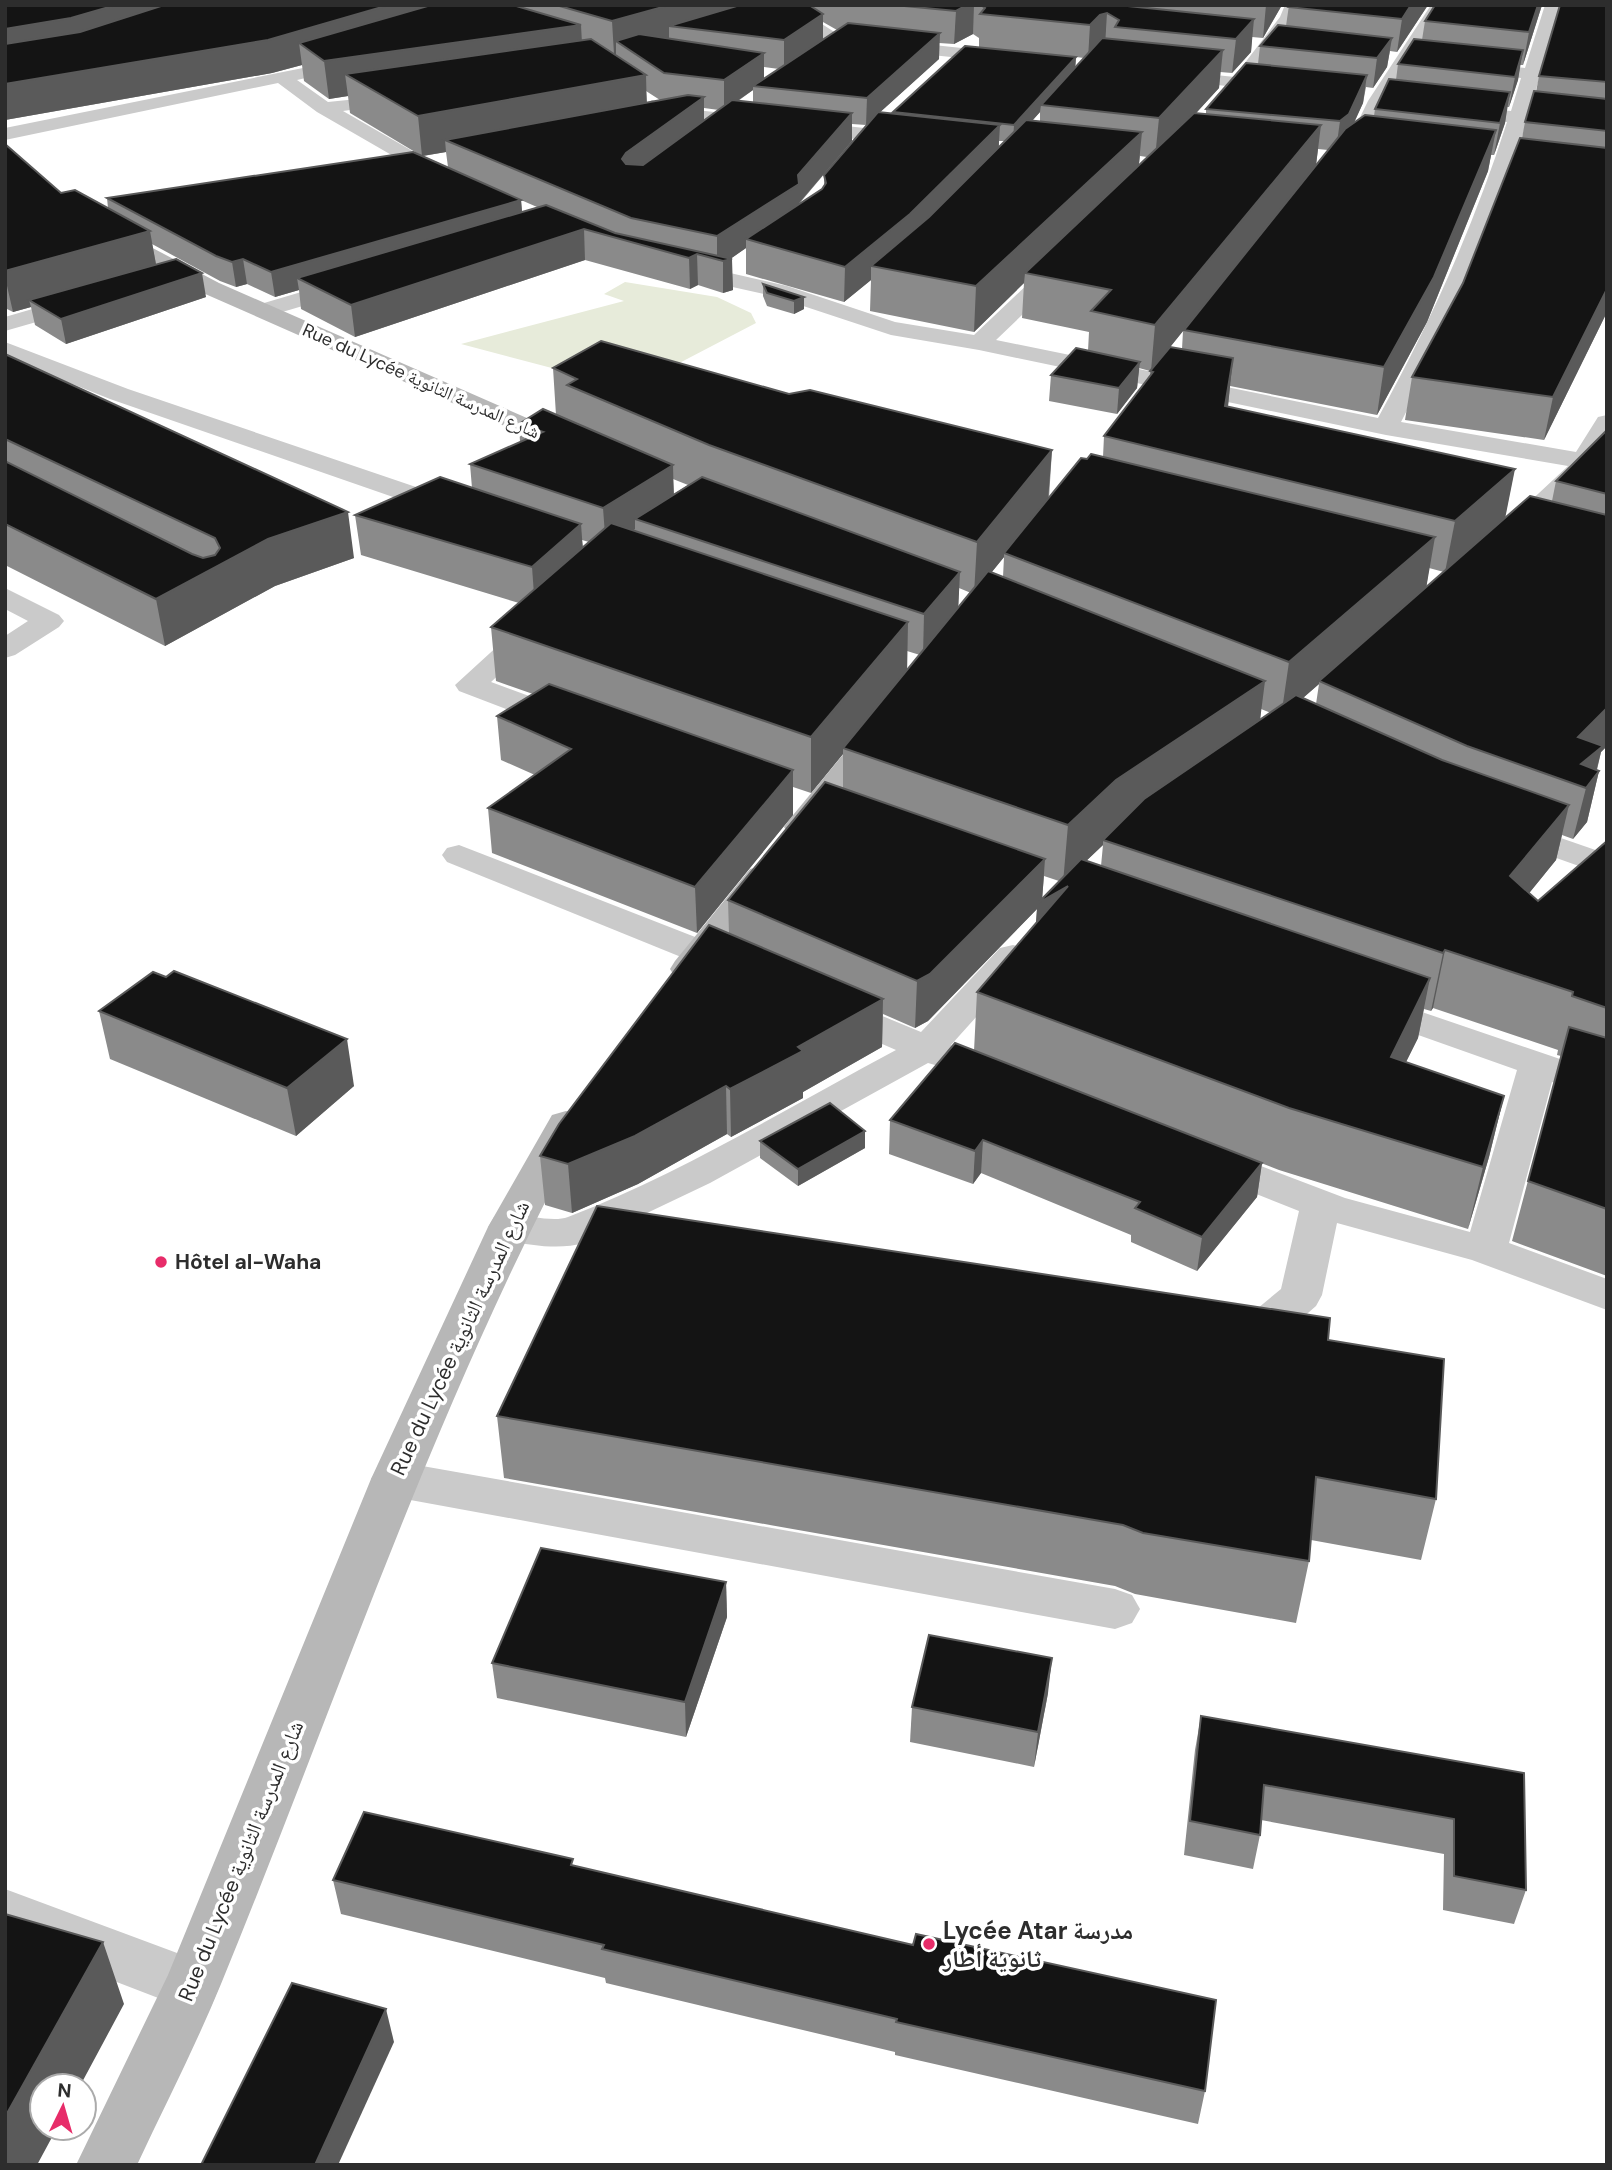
<svg xmlns="http://www.w3.org/2000/svg" width="1612" height="2170" viewBox="0 0 1612 2170" font-family="'DM Sans','Noto Naskh Arabic',sans-serif">
<style>
.green{fill:#e7ebda}
.lines{fill:none;stroke-linecap:round;stroke-linejoin:round}
.street{fill:#cacaca;fill-rule:evenodd}
.secondary{fill:#b7b7b7;fill-rule:evenodd}
.wall{fill:#8a8a8a;fill-rule:evenodd}
.shaded-wall{fill:#5a5a5a}
.building{fill:#141414;stroke:#5a5a5a;stroke-width:2}
.poi-dot{fill:#e72c69;stroke:#fff;stroke-width:2.5}
.labels{text-anchor:middle;dominant-baseline:central;stroke-width:7;stroke-linejoin:round;paint-order:stroke}
.far-street-label{font-size:18px;fill:#2d2d2d;stroke:#fff}
.poi-label{font-size:21px;font-weight:bold;fill:#2d2d2d;stroke:#fff;text-anchor:start}
.street-label{font-size:21px;fill:#2d2d2d;stroke:#fff}
.near-poi-label{font-size:24px;font-weight:bold;fill:#2d2d2d;stroke:#fff;text-anchor:start}
</style>
<rect width="100%" height="100%" fill="#fff"/>
<polygon class="green" points="625,282 717,297 751,313 756,323 664,371 586,377 461,344 624,301 604,294"/>
<g class="lines">
<g class="street">
<polygon points="1285,5 1301,5 1296,18 1256,72 1244,72 1241,68 1280,17"/>
<polygon points="1431,5 1447,5 1386,101 1365,147 1348,163 1334,163 1331,159 1347,144 1368,101"/>
<path d="M1545,5h16l-32,108 78,8v12l-81,-9c-31,104 -75,202 -125,298l175,30 22,-35 9,-2v29l-23,37 -66,60h-20l-4,-6 74,-69 -182,-31 -407,-85 -88,-15 -118,-39 -99,-22 -3,-5 11,-7 105,24 108,36 79,13 79,-75 8,-2 11,7 -3,5 -73,70 382,78c52,-95 96,-192 129,-296l-55,-5 -9,-6 9,-6 59,6 10,-33 -54,-7 -9,-5 9,-5 58,7z"/>
<polygon points="775,11 811,17 839,35 1009,53 1018,58 1009,63 835,45 800,25 769,20 767,16"/>
<polygon points="308,67 317,72 314,76 297,80 328,102 406,94 408,98 406,102 343,111 454,175 457,179 454,183 440,183 317,112 278,83 5,140 5,128"/>
<polygon points="1166,70 1284,82 1293,87 1284,92 1160,79 1157,75 1160,71"/>
<polygon points="652,100 686,109 911,133 921,139 911,145 686,121 652,115 643,106"/>
<polygon points="352,277 363,284 360,289 262,318 251,311 254,306"/>
<polygon points="84,294 95,301 92,306 5,331 5,317"/>
<polygon points="5,342 128,389 463,503 467,509 463,515 445,515 110,399 5,357"/>
<polygon points="5,588 59,615 64,621 59,627 15,655 5,658 5,636 28,621 5,609"/>
<polygon points="534,619 544,622 549,628 491,682 578,714 583,721 578,728 567,730 556,728 459,691 455,685 524,622"/>
<polygon points="1509,820 1607,854 1607,876 1497,837 1492,830 1497,823"/>
<polygon points="459,845 749,958 754,966 749,974 736,977 723,974 447,862 442,855 447,848"/>
<path d="M1013,945l13,3 5,8 -80,89 10,10 -6,8 -13,4 -14,-4 -218,120 -126,60c-27,8 -63,1 -90,-6l-6,-10 6,-10c24,-7 55,7 74,0 114,-44 221,-110 328,-167l-76,-33 -5,-8 5,-8 13,-3 13,3 75,31 79,-84z"/>
<polygon points="1372,995 1607,1075 1607,1101 1552,1082 1509,1243 1607,1279 1607,1310 1472,1260 1337,1223 1322,1295 1316,1306 1277,1340 1262,1344 1224,1339 1217,1328 1224,1317 1252,1313 1281,1289 1299,1211 1196,1170 1190,1161 1196,1152 1210,1148 1224,1152 1345,1198 1470,1232 1517,1070 1359,1014 1354,1006 1359,998"/>
<polygon points="394,1461 1115,1589 1132,1595 1140,1609 1132,1623 1115,1629 394,1497 378,1491 371,1479 378,1467"/>
<polygon points="5,1889 212,1966 220,1985 212,2004 192,2011 5,1939"/>
</g>
<g class="secondary">
<polygon points="109,225 219,283 577,440 581,445 577,450 559,450 203,293 102,235 98,231 102,227"/>
<polygon points="876,726 887,728 892,735 887,742 813,834 801,837 789,834 784,827 789,820 865,728"/>
<polygon points="762,866 774,869 779,876 774,883 701,977 688,980 675,977 670,969 675,961 750,869"/>
<path d="M566,1111l14,4 6,9c-150,276 -246,570 -365,860 -25,61 -56,121 -84,181h-61l92,-190 203,-496 117,-252 64,-112z"/>
</g>
</g>
<g class="wall">
<path d="M5,5h1277l-19,33 -11,-1 -1,15 -19,21 -12,-1 -1,16 -23,25 10,1v-5l52,-45 2,-18 26,-20 3,-21h139l-31,47 -7,-1 -3,16 -14,21 -7,-1 -3,16 -9,20 20,-7 1,-7 21,-29 2,-16 24,-24 3,-19 10,-16h107l-19,60h-3l-2,15 -9,27h-2l-2,16 -11,32h-3l-3,16 -61,151 -50,93 -147,-29 -2,20 277,113 47,-18 4,-20 51,-51v316l-6,6 -4,18 2,1 -12,51 -14,17 -11,-4 -6,25 -27,33 9,8 69,-60v435l-95,-35 49,-185 -4,-1 1,-5 -125,-42 -2,3 -7,-2 -6,29 -12,24 98,34 -15,61 -21,72 -189,-59 -82,-32 65,25 -5,34 -60,74 -66,-29v-7l-150,-62 -8,11 -84,-30 1,-34 84,-69 3,-59 59,-69 1,-14 -109,112 -13,7 -32,-14 -1,33 -79,45v6l-72,39 -4,-3 -89,50 -66,29 -27,-8 -5,-49 189,-222 -1,-34 115,-112v-34l-32,39 -18,-6v28l-96,118 -205,-80 -4,-45 47,-33 -34,-15 -4,-44 36,-22 -37,-13 -5,-54 28,-24 -158,-48 -6,-40 117,-27 -2,-24 50,-22 -1,-18 37,-9 -3,-47 236,26 263,56 -3,48 38,-39 16,-2 1,-21 46,-60v-5l-11,-3 -2,20 -20,26 -68,-13 2,-26 37,-24 1,-19 -67,-14 2,-35 -50,49 -104,-21 1,-31 -27,22 -98,-28v-26l-15,10 2,32 -10,3 -25,-8 -8,4 -105,-29 -230,77 -54,-28 -2,-19 -24,7 -28,-13 -11,3 -16,-6 -68,-37 4,20 50,33 -140,47 -31,-19 -4,-18 -18,5 -8,-4v-164l56,49 47,15 -1,-10 313,-43 -70,-42 -2,-17 -19,3 -25,-18 -2,-16 -30,8 -267,47zM823,22l14,8 -14,9zM973,34l6,4v9l-86,65v2l-13,-2 59,-53v-16l15,1zM1076,57l8,1 -9,9zM764,67l15,2 -15,10zM753,90v12l-15,-1zM646,91l14,9 -13,3zM704,108l15,2 -15,10zM1040,112v10l-8,-1zM852,124l14,1 -42,50v11l-2,3 -23,15 53,-63zM999,141h6l-6,7zM1318,149l10,1 -12,15zM446,152l2,15 -25,-11zM1140,156l7,1 -8,8zM521,200l16,7 -15,5zM1183,331l-1,18 -12,-2zM673,479l15,6 -14,9zM582,540l7,2 -6,6zM1004,557l-1,20 -12,-4zM1429,568l15,4 -18,16zM959,588l12,5 -13,15zM907,651l13,4 -13,15zM1319,684l-3,20 -13,-6zM1261,709l10,4 -11,7zM1103,845l-2,21 -15,-5zM1044,876l15,5 -17,18z"/>
<polygon points="1607,5 1607,312 1544,440 1405,420 1412,377 1463,283 1522,138 1525,122 1536,92 1539,76"/>
<polygon points="763,284 804,297 804,309 794,314 767,306 763,296"/>
<polygon points="5,354 354,558 275,586 165,646 5,565"/>
<polygon points="99,1011 354,1086 296,1136 110,1059"/>
<polygon points="865,1131 865,1148 798,1186 760,1158 760,1141"/>
<polygon points="1328,1340 1436,1499 1421,1560 1311,1540 1309,1561 1296,1623 1135,1594 1115,1586 504,1478 497,1416"/>
<polygon points="726,1582 727,1617 686,1737 497,1698 492,1663"/>
<polygon points="1048,1693 1034,1767 910,1742 912,1707"/>
<polygon points="1201,1716 1524,1773 1526,1890 1514,1924 1443,1910 1444,1854 1261,1820 1260,1835 1253,1869 1184,1855 1195,1750"/>
<polygon points="574,1866 1205,2091 1198,2124 895,2055 895,2052 606,1983 605,1978 341,1914 333,1880"/>
</g>
<g class="shaded-wall">
<polygon points="116,5 231,5 5,63 5,29"/>
<polygon points="389,5 500,5 299,43 302,65 272,73 5,120 5,84"/>
<polygon points="670,5 774,5 669,26 669,38 616,41 616,54 614,54 612,21"/>
<polygon points="967,5 974,5 973,34 954,44 956,11"/>
<polygon points="1266,5 1282,5 1263,38"/>
<polygon points="1411,5 1428,5 1397,52 1402,19"/>
<polygon points="1538,5 1542,5 1523,65 1529,32"/>
<polygon points="1107,13 1105,46 1088,58 1090,25 1100,15"/>
<polygon points="823,14 823,43 784,69 784,40"/>
<polygon points="1254,19 1251,52 1232,73 1236,39"/>
<polygon points="581,25 583,62 345,74 348,96 329,99 324,61"/>
<polygon points="940,33 939,59 866,125 867,98"/>
<polygon points="1392,38 1387,67 1373,88 1377,58"/>
<polygon points="1223,50 1219,88 1155,158 1159,118"/>
<polygon points="1523,50 1518,80 1509,107 1515,77"/>
<polygon points="764,53 764,83 753,86 753,90 724,110 724,80"/>
<polygon points="1076,57 1075,73 1041,105 1040,112 1013,142 1014,125"/>
<polygon points="646,75 647,114 445,140 446,152 422,156 418,116"/>
<polygon points="1367,75 1363,103 1345,142 1336,150 1340,121"/>
<polygon points="1510,92 1505,123 1494,155 1500,123"/>
<polygon points="704,97 704,125 627,182 622,159 626,153"/>
<polygon points="852,113 852,141 799,203 799,214 746,239 746,248 729,260 732,259 733,290 723,293 723,261 717,260 717,236 798,175"/>
<polygon points="1000,125 998,157 909,248 871,266 871,280 844,302 845,267"/>
<polygon points="1321,125 1316,165 1151,371 1155,325"/>
<polygon points="1496,130 1488,171 1427,322 1377,415 1384,367"/>
<polygon points="1142,132 1138,173 1025,273 1024,283 974,332 976,286"/>
<polygon points="521,200 523,223 297,278 299,290 275,297 271,272"/>
<polygon points="584,229 585,260 355,337 351,305"/>
<polygon points="150,231 157,270 29,300 31,307 13,312 5,277 5,271"/>
<polygon points="697,254 698,285 690,289 689,258"/>
<polygon points="243,259 247,284 236,287 232,262"/>
<polygon points="202,273 206,297 66,344 61,319"/>
<polygon points="1607,289 1607,312 1544,440 1553,397"/>
<polygon points="804,297 804,309 794,314 794,301"/>
<polygon points="1233,358 1228,406 1219,454 1225,406"/>
<polygon points="1140,362 1137,388 1117,414 1119,388"/>
<polygon points="1052,450 1048,500 1004,553 1004,557 974,594 977,542"/>
<polygon points="673,465 674,504 635,519 635,529 606,548 603,508"/>
<polygon points="1515,469 1505,519 1445,572 1455,521"/>
<polygon points="348,512 354,558 275,586 165,646 156,599 268,539"/>
<polygon points="581,524 584,565 535,608 532,567"/>
<polygon points="1435,537 1426,589 1319,681 1319,684 1281,717 1289,662"/>
<polygon points="960,572 958,613 923,656 924,614"/>
<polygon points="908,622 907,676 843,748 843,754 811,793 811,737"/>
<polygon points="1265,681 1258,736 1103,840 1103,845 1063,883 1068,825 1116,780"/>
<polygon points="1607,708 1607,746 1601,752 1595,776 1599,771 1587,822 1573,839 1586,788 1576,784 1578,737"/>
<polygon points="793,770 793,815 697,933 695,887"/>
<polygon points="1569,805 1556,860 1497,933 1510,876"/>
<polygon points="1045,859 1042,901 1068,886 1033,961 1037,909 928,1021 915,1028 917,981"/>
<polygon points="1445,950 1433,1008 1431,1011 1443,953"/>
<polygon points="1430,978 1418,1038 1378,1118 1391,1057"/>
<polygon points="883,999 882,1047 803,1092 803,1098 731,1137 730,1089 798,1047"/>
<polygon points="347,1039 354,1086 296,1136 287,1088"/>
<polygon points="726,1086 727,1134 638,1184 572,1213 568,1164"/>
<polygon points="1504,1096 1489,1157 1468,1229 1483,1167"/>
<polygon points="865,1131 865,1148 798,1186 798,1169"/>
<polygon points="983,1140 981,1173 973,1184 975,1151"/>
<polygon points="1262,1163 1257,1197 1197,1271 1202,1237"/>
<polygon points="726,1582 727,1617 686,1737 685,1702"/>
<polygon points="1052,1658 1048,1693 1034,1767 1038,1732"/>
<polygon points="103,1942 124,2004 80,2086 42,2086 42,2128 57,2128 37,2165 5,2165 5,2117"/>
<polygon points="386,2009 394,2042 338,2165 315,2165"/>
</g>
<g class="building">
<polygon points="5,5 116,5 71,18 5,29"/>
<polygon points="164,5 389,5 268,40 5,84 5,44 80,32"/>
<polygon points="431,5 513,5 581,25 324,61 299,43"/>
<polygon points="556,5 670,5 612,21"/>
<polygon points="740,5 809,5 823,14 784,40 669,26"/>
<polygon points="894,5 967,5 956,11"/>
<polygon points="981,5 1118,5 1254,19 1236,39 1115,27 1119,20 1107,13 1100,15 1090,25 980,14 985,8"/>
<polygon points="1289,5 1411,5 1402,19 1288,7"/>
<polygon points="1435,5 1538,5 1529,32 1425,21"/>
<polygon points="1560,5 1607,5 1607,82 1539,76"/>
<polygon points="848,23 940,33 867,98 753,86"/>
<polygon points="1278,25 1392,38 1377,58 1260,46"/>
<polygon points="639,34 764,53 724,80 664,73 616,41"/>
<polygon points="1102,38 1223,50 1159,118 1041,105"/>
<polygon points="591,39 646,75 418,116 345,74"/>
<polygon points="1414,39 1523,50 1515,77 1398,64"/>
<polygon points="965,46 1076,57 1014,125 893,112"/>
<polygon points="1246,63 1367,75 1349,114 1340,121 1206,109"/>
<polygon points="1389,79 1510,92 1500,123 1375,109"/>
<polygon points="1534,91 1607,99 1607,131 1525,122"/>
<polygon points="688,95 704,97 626,153 622,159 626,164 643,165 732,100 852,113 798,175 799,184 717,236 631,218 445,140"/>
<polygon points="878,112 1000,125 910,214 845,267 746,239 822,189 826,183 824,175"/>
<polygon points="1194,113 1321,125 1155,325 1091,311 1111,290 1025,273"/>
<polygon points="1365,115 1496,130 1434,277 1384,367 1184,330 1345,129"/>
<polygon points="1026,120 1142,132 976,286 871,266 929,217"/>
<polygon points="1520,138 1607,148 1607,289 1553,397 1412,377 1463,283"/>
<polygon points="5,144 61,193 75,190 150,231 5,271"/>
<polygon points="413,152 521,200 271,272 243,259 232,262 216,256 107,198"/>
<polygon points="546,205 615,233 732,259 723,261 697,254 689,258 584,229 351,305 297,278"/>
<polygon points="176,259 202,273 61,319 29,300"/>
<polygon points="763,284 804,297 794,301 767,293"/>
<polygon points="601,341 789,394 810,390 1052,450 977,542 709,445 567,385 577,379 553,368"/>
<polygon points="1170,347 1233,358 1225,406 1515,469 1455,521 1104,436 1153,372 1150,371"/>
<polygon points="1076,348 1140,362 1119,388 1051,375"/>
<polygon points="5,354 348,512 268,539 156,599 5,524 5,461 192,554 203,558 215,555 220,548 215,538 5,439"/>
<polygon points="543,409 673,465 603,508 470,464 543,432 519,424"/>
<polygon points="1607,430 1607,494 1556,481"/>
<polygon points="1091,454 1435,537 1289,662 1004,553 1081,458 1087,459"/>
<polygon points="440,477 581,524 532,567 355,515"/>
<polygon points="702,477 960,572 924,614 635,519"/>
<polygon points="1530,496 1607,515 1607,708 1578,737 1603,746 1581,764 1599,771 1586,788 1467,746 1319,681"/>
<polygon points="611,523 908,622 811,737 491,627"/>
<polygon points="988,571 1265,681 1116,780 1068,825 843,748"/>
<polygon points="549,684 793,770 695,887 488,808 571,749 497,716"/>
<polygon points="1296,695 1442,760 1569,805 1510,876 1538,901 1607,841 1607,1008 1572,996 1573,992 1445,950 1443,953 1103,840 1144,799"/>
<polygon points="825,782 1045,859 930,974 917,981 728,900"/>
<polygon points="1081,859 1430,978 1391,1057 1504,1096 1483,1167 1289,1108 977,992 1068,886 1038,903"/>
<polygon points="709,925 883,999 798,1047 803,1051 730,1089 726,1086 635,1136 568,1164 540,1156 559,1124"/>
<polygon points="174,971 347,1039 287,1088 99,1011 153,972 166,977"/>
<polygon points="1569,1027 1607,1038 1607,1209 1528,1181"/>
<polygon points="955,1043 1262,1163 1202,1237 1135,1208 1140,1202 983,1140 975,1151 890,1120"/>
<polygon points="830,1103 865,1131 798,1169 760,1141"/>
<polygon points="597,1206 1330,1318 1328,1340 1444,1359 1436,1499 1316,1477 1309,1561 1143,1533 1123,1525 497,1416"/>
<polygon points="541,1548 726,1582 685,1702 492,1663"/>
<polygon points="929,1635 1052,1658 1038,1732 912,1707"/>
<polygon points="1201,1716 1524,1773 1526,1890 1454,1876 1454,1819 1264,1785 1260,1835 1190,1821"/>
<polygon points="364,1812 573,1859 571,1865 913,1945 916,1934 1216,2000 1205,2091 896,2022 897,2019 602,1949 604,1945 333,1880"/>
<polygon points="5,1914 103,1942 5,2117"/>
<polygon points="292,1983 386,2009 315,2165 201,2165"/>
</g>
<g class="poi-dot">
<circle cx="161" cy="1262" r="7"/>
<circle cx="929" cy="1944" r="7"/>
</g>
<g class="labels">
<g class="far-street-label">
<text transform="translate(421 381) rotate(24)">Rue du Lycée شارع المدرسة الثانوية</text>
</g>
<g class="poi-label">
<text x="175" y="1262">Hôtel al-Waha</text>
</g>
<g class="street-label">
<text transform="translate(460 1338) rotate(-65)">Rue du Lycée شارع المدرسة الثانوية</text>
<text transform="translate(241 1861) rotate(-68)">Rue du Lycée شارع المدرسة الثانوية</text>
</g>
<g class="near-poi-label">
<text x="943" y="1930">Lycée Atar مدرسة<tspan x="943" dy="28">ثانوية أطار</tspan></text>
</g>
</g>
<rect width="1612" height="2170" fill="none" stroke="#2d2d2d" stroke-width="14"/>
<g transform="translate(63 2107) rotate(5)"><circle r="33" fill="#ffffff" stroke="#ababab" stroke-width="2"/>
<path d="M0-5L12 26L0 18L-12 26Z" fill="#e72c69"/>
<text y="-10" font-size="19" font-weight="bold" text-anchor="middle" fill="#2d2d2d">N</text>
</g>
</svg>
